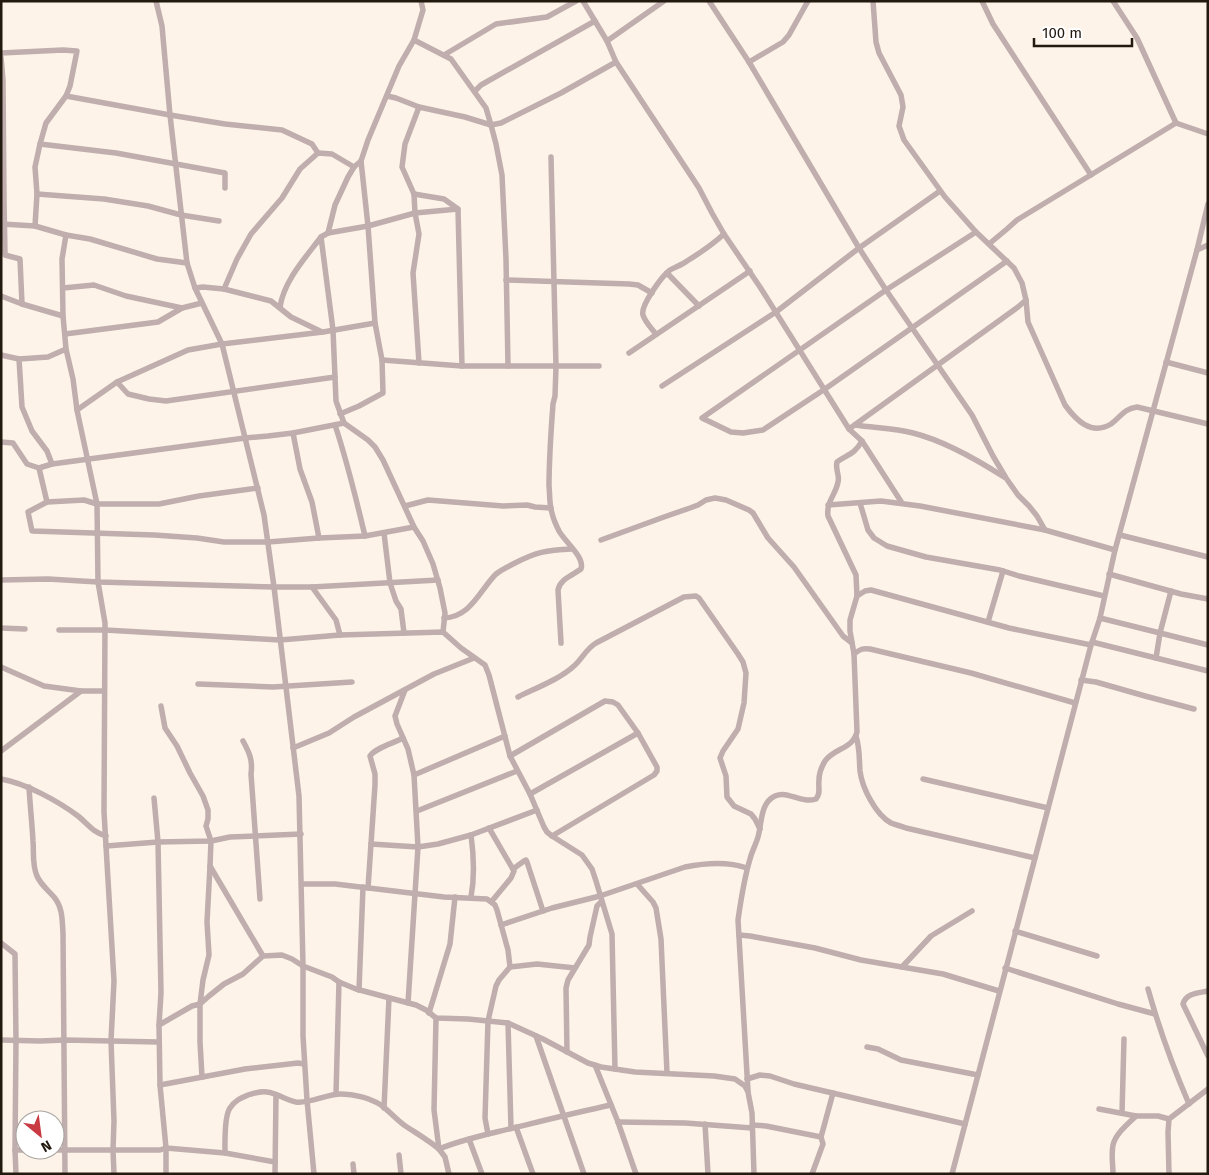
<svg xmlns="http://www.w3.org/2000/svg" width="1209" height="1175" viewBox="0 0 1209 1175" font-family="'Fira Sans',sans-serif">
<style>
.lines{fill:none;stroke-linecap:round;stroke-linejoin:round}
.street{stroke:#bfaead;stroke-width:5.5}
</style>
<rect width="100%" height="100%" fill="#fef3e8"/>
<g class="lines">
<g class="street">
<polyline points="156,1 162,26 170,115 187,263 195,288 222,344 264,515 274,587 299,796 303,966 303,1036 307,1100 314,1174"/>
<polyline points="583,1 607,41 616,62 699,188 712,213 724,234 760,287 849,429"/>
<polyline points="709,1 749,62 859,248 886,290 972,415 993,456 1006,478 1018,495 1029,506 1037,516 1045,530"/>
<path d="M873,1l3,41 3,11 22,42 2,12 -4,19 5,14 41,57 31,35 38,36 8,15 4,17 2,22 37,83c11,15 26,31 46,19 10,-7 12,-15 26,-17l71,17"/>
<polyline points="982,1 993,24 1091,175"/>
<polyline points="1113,1 1137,38 1176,123"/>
<polyline points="414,40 451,59 486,108 491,125 496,144 502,175 506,259 508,366"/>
<polyline points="607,41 664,1"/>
<polyline points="1,53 63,50 77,51 70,86 66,96 46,123 40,144 35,167 37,194 35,226"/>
<polyline points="444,55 496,24 547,17 576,1"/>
<polyline points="1,57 3,80 4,201 5,255 20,259 22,304"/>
<polyline points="749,62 783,42 789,35 808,1"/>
<polyline points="475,91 481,85 595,21"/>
<polyline points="66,96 170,115 225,124 282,130 312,144 318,153"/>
<polyline points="387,96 396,98 419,107 465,117 491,125 501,123 561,93 616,62"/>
<polyline points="40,144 116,153 225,173 225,188"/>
<path d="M551,157l5,210 -1,29 -2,8c-2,27 -4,54 -4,82 1,8 0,18 3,27 1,5 4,12 7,18 6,11 26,26 22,38 -8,6 -21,10 -23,21l3,53"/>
<polyline points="37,194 104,199 148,206 181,215 219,221"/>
<polyline points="414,194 444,199 458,209 462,366"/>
<polyline points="2,224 35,226 66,235 90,239 157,259 187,263"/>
<polyline points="976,232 886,290 702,418 731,432 743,433 763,430 825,389 1007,261"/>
<polyline points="328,233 368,226 415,213 458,209"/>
<polyline points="66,235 62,259 63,316 66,349 73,379 77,410 97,504 98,582 105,623 104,812 114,981 111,1041 114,1121 113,1150 114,1174"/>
<polyline points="321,237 333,330 336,401 344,423 368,440 375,447 383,460 414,527 423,541 433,564 440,588 445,613 443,632"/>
<polyline points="989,244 1007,229 1017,220 1176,123 1208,134"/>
<polyline points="1197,250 1208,245"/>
<polyline points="667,273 699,306"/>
<polyline points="506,280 629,284 638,285 652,293"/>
<polyline points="63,288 94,285 126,296 182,308"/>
<polyline points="195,288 203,287 224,289 271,301 291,317 322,332"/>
<polyline points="224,289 237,259 251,234 282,198 300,169 318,153 332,154 354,167"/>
<polyline points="1,296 22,304 63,316"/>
<path d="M280,307c4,-26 25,-49 41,-70l7,-4 7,-28 13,-28 6,-10 7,-6 7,-21 31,-74 15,-26 9,-30 -2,-9"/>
<polyline points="65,334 158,322 182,308 202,303"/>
<path d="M656,334c-4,-5 -11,-12 -13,-19 -3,-9 19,-39 27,-45 5,-3 12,-5 17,-9 13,-8 26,-17 37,-27"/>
<polyline points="629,353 750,271"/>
<polyline points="1,355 19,359"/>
<polyline points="382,360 462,366 599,366"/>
<polyline points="1166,362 1208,373"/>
<polyline points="419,363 413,273 419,234 415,213 414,194 402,167 405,144 419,107"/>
<polyline points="117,382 128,394 149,399 166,401 335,377"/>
<polyline points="662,386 776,312 859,248 940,191"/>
<polyline points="77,410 117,382 188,350 222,344 323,332 375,323"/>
<polyline points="340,414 359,406 383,393 382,360 375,323 368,226 361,161"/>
<path d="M335,425c12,36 21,73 30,111"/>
<path d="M855,425c19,3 39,3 58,8 32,8 63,26 91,44"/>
<polyline points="293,433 300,469 312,502 319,538"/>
<polyline points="1,442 13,443 27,464 39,468"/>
<polyline points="52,464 47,451 32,431 22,407 19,359 48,357 66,349"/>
<polyline points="258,488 199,496 159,504 97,504 84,500 47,502 39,468 52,464 245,438 268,436 293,433 344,423"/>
<polyline points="47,502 28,512 32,531 154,535 197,538 224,542 268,542 319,538 365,536 414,527"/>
<polyline points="860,503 868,530 874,538 887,546 926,557 1000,570 1019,576 1104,596"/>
<polyline points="902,503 862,441 849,429 1018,307 1026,300"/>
<polyline points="828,505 881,501 920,506 1045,530 1115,550"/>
<polyline points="405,506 428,500 503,506 527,505 535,507 551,508"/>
<polyline points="384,533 390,583 396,601 401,609 404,633"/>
<polyline points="1120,535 1208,557"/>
<polyline points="601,540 664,517 690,508 698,505 706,500 715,498 726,500 749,510 753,513 768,538 794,567 843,636 852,643"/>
<polyline points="1109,574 1181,594 1208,599"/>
<polyline points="1,580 48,579 98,582 274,587 312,587 438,580"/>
<polyline points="312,587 336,620 340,635"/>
<path d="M857,596l-1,-21 -28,-59c-2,-14 8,-22 10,-34 2,-7 -3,-12 -1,-20 11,-8 17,-7 25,-21"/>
<path d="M444,618c27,-1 36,-28 52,-44 5,-4 11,-7 17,-10 23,-12 33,-14 59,-15"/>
<polyline points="1100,618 1208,645"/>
<polyline points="988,622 1003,571"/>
<polyline points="1,628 25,629"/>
<polyline points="59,630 105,630 280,640 340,635 443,632 461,648 485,665 489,675 510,756 530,794 544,827 547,832 552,836 582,855 592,869 596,881 612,934 615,1069"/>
<polyline points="1092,642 1208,671"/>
<path d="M854,654c6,-5 9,-6 16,-5l101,24 104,30"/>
<polyline points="1156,658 1160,633 1171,591"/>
<polyline points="1,667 44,686 81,691"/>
<polyline points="1081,680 1096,682 1145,696 1194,709"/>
<polyline points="198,684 273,687 352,682"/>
<polyline points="405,690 395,716 397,724 408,749 414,775 418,847 408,1003"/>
<path d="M518,697c18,-9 42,-18 56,-31 8,-7 12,-17 22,-23l88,-46 12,-1 3,2 39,56 5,8 3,11 -2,30 -6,26 -15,22 -3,7 6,18 1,21 7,9 17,8 4,5 5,10"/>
<polyline points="161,706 165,728 177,746 190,773 203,796 208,810 208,819 206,826 211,841 210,866 263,956"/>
<path d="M856,736c4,13 3,22 4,35 2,17 16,44 31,52 5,2 10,3 15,5l129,30"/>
<path d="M243,741c6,11 10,19 8,33l9,125"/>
<polyline points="293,748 329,733 354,717 434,674 474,658"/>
<polyline points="1,751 81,691 104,691"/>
<polyline points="510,756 605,701 613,702 618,705 638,733 657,767 657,771 654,775 552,836"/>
<polyline points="414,775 505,736"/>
<path d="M1,779c24,4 57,22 77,37 10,8 14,16 28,20"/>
<polyline points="923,779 1048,808"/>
<path d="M29,787c1,18 3,36 4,54 1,12 -1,24 4,35 4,9 11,14 17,21 9,11 8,23 9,36l2,241"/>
<polyline points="530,794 638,733"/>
<polyline points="154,798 158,842 211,841 230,837 301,834"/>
<polyline points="417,811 517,771"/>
<polyline points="489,828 514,871 511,878 492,901"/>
<path d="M471,835c3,22 4,41 0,62"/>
<polyline points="371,844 418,847 438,844 471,835 537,810"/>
<polyline points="106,846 158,842 161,993 159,1025"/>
<polyline points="513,869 524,861 526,860 527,862 543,911"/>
<polyline points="302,884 335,884 444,897 487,899 495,905 497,910 508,950 510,967 499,980 496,986 488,1021 485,1118 488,1134"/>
<polyline points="637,884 653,902 656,908 661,939 667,1073"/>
<path d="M368,888l7,-103v-11l-5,-18c5,-8 24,-13 33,-18"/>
<path d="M501,925l51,-17 48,-12 85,-29c20,-4 42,-6 62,1"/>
<polyline points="1015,931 1097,956"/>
<polyline points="739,935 750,936 815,948 861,960 943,974 999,991"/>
<polyline points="1,943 15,954 16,1041 15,1150 16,1174"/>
<polyline points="510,967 537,964 575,968"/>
<polyline points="902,967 931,936 972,911"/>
<polyline points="1005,968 1118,1004 1155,1014"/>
<path d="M1148,989c11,39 25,78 41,115"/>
<polyline points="359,990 363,887"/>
<path d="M1208,991c-10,2 -22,2 -25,13l25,52"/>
<polyline points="429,1013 450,944 455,897"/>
<polyline points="436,1018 434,1110 439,1149 445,1157 449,1174"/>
<polyline points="508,1023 511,1128"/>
<polyline points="536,1036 584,1174"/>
<polyline points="1,1040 40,1041 65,1040 158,1042"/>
<polyline points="867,1047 878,1049 901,1060 978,1075"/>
<polyline points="567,1052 566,988 568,980 589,945 590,937 597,906 601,902"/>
<polyline points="595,1065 618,1122 636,1174"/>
<polyline points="202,1077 200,1042 200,1004 203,980 209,955 207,922 210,866"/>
<polyline points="747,1079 760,1075 770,1076 794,1084 965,1124"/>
<polyline points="160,1085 245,1069 298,1063 304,1064"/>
<path d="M748,1091l-10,-171c3,-21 6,-41 12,-61 2,-8 6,-15 8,-22 4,-14 2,-34 17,-41 13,-6 26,8 41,3 5,-6 2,-11 3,-19 0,-6 3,-14 6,-19 9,-13 28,-12 32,-29l-3,-78 -4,-23v-11l7,-24 8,-5 6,-1 138,38 82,17"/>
<polyline points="336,1094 339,982"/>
<polyline points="384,1108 389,998"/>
<polyline points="1099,1109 1136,1116 1158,1116 1169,1119"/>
<polyline points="1122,1113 1124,1039"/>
<polyline points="618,1122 685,1123 752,1128"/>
<polyline points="705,1124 708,1174"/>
<polyline points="752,1125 766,1126 821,1137 823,1144 812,1174"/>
<polyline points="516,1127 533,1174"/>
<polyline points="821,1137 833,1093"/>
<polyline points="469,1139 482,1174"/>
<polyline points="15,1150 25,1150"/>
<path d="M55,1150h105l6,-2 59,5c0,-10 -1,-37 5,-45 4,-7 11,-10 18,-13 6,-2 13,-4 19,-3 10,1 19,8 29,10 14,2 30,-8 45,-8 13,0 29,4 40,11 8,6 15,14 23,20 12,8 24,15 35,24 24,-10 50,-15 74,-21 33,-8 65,-16 98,-23"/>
<polyline points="225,1153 275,1162"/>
<polyline points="399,1155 401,1174"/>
<polyline points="353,1164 354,1174"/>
<polyline points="166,1174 166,1148 160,1085 159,1025 192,1006 200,1004 209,996 224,984 243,974 263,956 282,955 292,959 303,966 332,977 339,982 356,989 416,1005 426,1010 436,1018 468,1019 508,1023 543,1039 588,1063 601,1067 635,1072 714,1076 735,1079 745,1086 748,1092 752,1113 754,1174"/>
<polyline points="275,1174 276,1095"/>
<polyline points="952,1174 1091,645 1100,618 1115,550 1197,250 1208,204"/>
<path d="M1113,1174c0,-9 -2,-20 0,-29 3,-12 15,-21 23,-29"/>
<polyline points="1169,1174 1168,1132 1169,1119 1208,1089"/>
</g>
</g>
<rect width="1209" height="1175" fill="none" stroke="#22190f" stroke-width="5"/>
<g transform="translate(40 1135) rotate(151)"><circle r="24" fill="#ffffff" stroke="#a7a39f"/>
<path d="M0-4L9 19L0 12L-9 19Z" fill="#c93942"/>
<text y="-8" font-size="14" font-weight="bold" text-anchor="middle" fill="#22190f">N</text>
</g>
<path d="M1034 38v8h98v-8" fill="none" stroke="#22190f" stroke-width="2.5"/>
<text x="1042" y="38" font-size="15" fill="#22190f" stroke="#ffffff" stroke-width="4" paint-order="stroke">100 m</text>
</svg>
